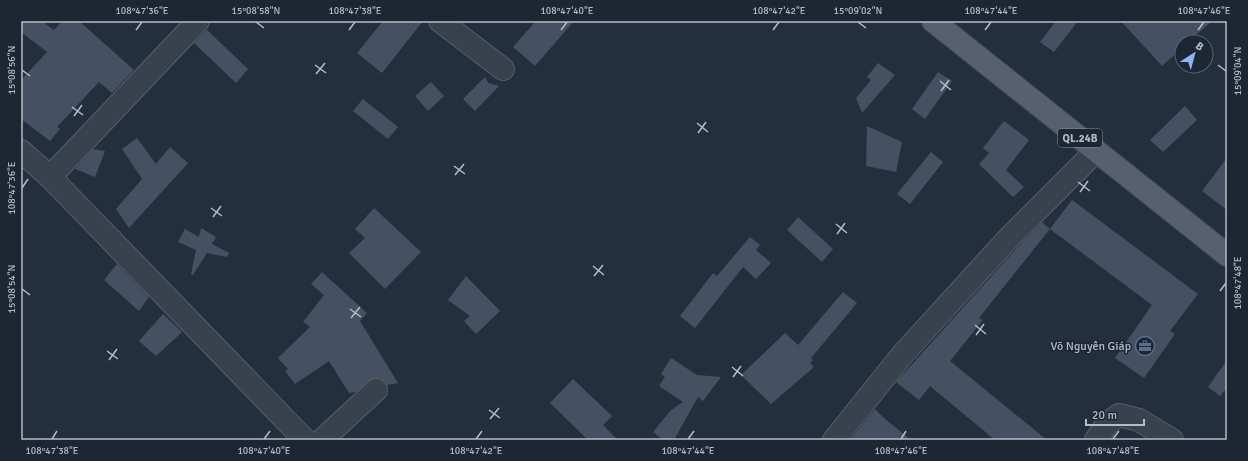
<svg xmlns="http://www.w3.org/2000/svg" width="1248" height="461" viewBox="0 0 1248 461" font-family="Signika,sans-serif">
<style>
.building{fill:#455162}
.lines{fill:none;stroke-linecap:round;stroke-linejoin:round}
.minor-casing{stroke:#565f6c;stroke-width:24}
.major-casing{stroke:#414a57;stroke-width:24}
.minor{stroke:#38414e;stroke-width:22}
.major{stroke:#56606e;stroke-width:22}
.ticks{fill:none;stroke:#b4bcc9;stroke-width:1.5}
.labels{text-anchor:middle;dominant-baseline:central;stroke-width:3;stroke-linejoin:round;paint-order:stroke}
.shield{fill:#1d2633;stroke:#878f9c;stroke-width:1}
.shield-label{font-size:11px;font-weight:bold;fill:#b4bcc9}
.poi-label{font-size:12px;fill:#b4bcc9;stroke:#1d2633;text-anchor:end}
.neatline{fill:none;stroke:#b4bcc9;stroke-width:1.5}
.ticks-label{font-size:10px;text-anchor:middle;fill:#b4bcc9}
</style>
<rect width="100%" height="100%" fill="#242f3e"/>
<g class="building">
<polygon points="21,21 42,21 54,30 62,21 79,21 134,70 112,93 99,82 57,127 60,129 50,141 21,119 21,80 47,52 21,32"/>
<polygon points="383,21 423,21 382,73 357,53"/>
<polygon points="536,21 574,21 535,66 513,47"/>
<polygon points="1056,21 1078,21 1054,52 1040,42"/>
<polygon points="1121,21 1212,21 1188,42 1182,42 1182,48 1162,66"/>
<polygon points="207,30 248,69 236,83 194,43"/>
<polygon points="878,63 895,75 862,113 856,98 871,80 867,77"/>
<polygon points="938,72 952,81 925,119 912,109"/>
<polygon points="485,77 488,83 499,86 475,111 463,99"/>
<polygon points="431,82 444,96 428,111 415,96"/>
<polygon points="363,99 398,127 388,139 353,111"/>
<polygon points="1185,106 1197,120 1163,152 1150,140"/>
<polygon points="1004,121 1029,140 1006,170 1024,187 1013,197 979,164 989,153 983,148"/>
<polygon points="867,126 902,142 896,172 866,166"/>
<polygon points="137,138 156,164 170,147 188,163 129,228 116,209 142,179 122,149"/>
<polygon points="93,149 105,151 95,177 75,169"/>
<polygon points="931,152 943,162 910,204 897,194"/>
<polygon points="1227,158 1227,210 1202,191"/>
<polygon points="1072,200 1198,294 1170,331 1175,334 1144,378 1115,358 1152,305 1050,229"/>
<polygon points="374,208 421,252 385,289 349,253 365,238 355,229"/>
<polygon points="798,217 833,249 822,262 787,230"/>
<polygon points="1042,222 1050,229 979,318 983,320 950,361 1047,440 995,440 930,386 919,400 896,382 1015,250"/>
<polygon points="201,228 216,237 212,244 229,253 227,257 207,253 193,275 191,274 196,250 178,242 185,229 199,237"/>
<polygon points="750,237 760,245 756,250 771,263 756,279 743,267 695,328 680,316 713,273 717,276"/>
<polygon points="117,264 149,297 139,311 104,280"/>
<polygon points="322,272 367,313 360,321 398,383 387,385 380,378 374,378 356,392 349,393 329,361 295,384 285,371 288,369 278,358 310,327 303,322 324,295 311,284"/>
<polygon points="466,276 500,311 476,334 464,321 470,316 448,300"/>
<polygon points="843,292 857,303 811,358 813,360 810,363 814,367 771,404 741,375 785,333 798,345"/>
<polygon points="163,314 182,332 156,356 139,341"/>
<polygon points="671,358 697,375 721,377 703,401 698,397 674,440 663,440 653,432 671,410 683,402 659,386 665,377 661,374"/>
<polygon points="1227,360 1227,388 1220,396 1208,387"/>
<polygon points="573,379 612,416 603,425 618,440 588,440 550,403"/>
<polygon points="875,409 885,419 911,440 850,440"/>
</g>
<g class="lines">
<g class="minor-casing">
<g id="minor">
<polyline points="440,21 503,69"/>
<polyline points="21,151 50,177 305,440"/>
<polyline points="50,177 198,21"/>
<polyline points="322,440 376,390"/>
<polyline points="834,440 903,354 1006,241 1096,151"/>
<polyline points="1096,440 1108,423 1119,415 1139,420 1172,440"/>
</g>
</g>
<g class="major-casing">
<polyline id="major" points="933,21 1227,255"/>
</g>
<use href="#minor" class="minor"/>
<use href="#major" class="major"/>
</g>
<path class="ticks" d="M256,22l8,6M858,22l8,6M136,30l6,-8M349,30l6,-8M561,30l6,-8M773,30l6,-8M985,30l6,-8M1198,30l6,-8M315,65l11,8M1218,65l8,6M22,70l8,6M316,74l9,-11M940,81l11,9M941,91l8,-11M72,107l11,8M74,116l8,-11M697,123l11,9M698,133l8,-11M454,166l11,8M455,175l9,-11M1078,182l12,9M22,188l6,-9M1080,192l8,-11M211,208l11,8M213,217l8,-11M836,224l11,9M837,234l8,-11M593,266l11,9M594,276l9,-11M22,289l8,6M1220,291l6,-8M350,309l11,8M351,318l9,-11M975,325l11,9M976,335l8,-11M107,351l11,8M109,360l8,-11M732,367l11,9M733,377l8,-11M489,410l11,8M490,419l9,-11M52,439l5,-8M264,439l6,-8M476,439l6,-8M688,439l6,-8M901,439l5,-8M1113,439l6,-8"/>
<defs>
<g id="office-ring" transform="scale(1)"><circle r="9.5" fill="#1d2633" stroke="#5c6f8a" stroke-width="1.5"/><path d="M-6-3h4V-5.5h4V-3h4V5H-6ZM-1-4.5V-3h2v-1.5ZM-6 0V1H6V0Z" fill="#5c6f8a"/></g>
</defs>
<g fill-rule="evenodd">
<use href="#office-ring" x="1145" y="346"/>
</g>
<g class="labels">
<rect class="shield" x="1058" y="129" width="44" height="18" rx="3"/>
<g class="shield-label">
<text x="1080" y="138">QL.24B</text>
</g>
<g class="poi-label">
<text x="1131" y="346">Võ Nguyên Giáp</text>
</g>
</g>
<rect width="1248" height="461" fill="none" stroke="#1d2633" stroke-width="44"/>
<g transform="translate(1194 54) rotate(36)"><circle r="19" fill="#1d2633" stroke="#59626f"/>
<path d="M0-3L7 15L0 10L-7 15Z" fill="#8ab4f8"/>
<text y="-6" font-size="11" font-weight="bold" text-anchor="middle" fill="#b4bcc9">B</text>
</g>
<path d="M1086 419v6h58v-6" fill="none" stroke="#b4bcc9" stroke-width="2"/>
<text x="1092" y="419" font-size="12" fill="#b4bcc9" stroke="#1d2633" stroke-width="3" paint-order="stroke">20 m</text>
<rect x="22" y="22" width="1204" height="417" class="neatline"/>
<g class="ticks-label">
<text x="142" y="14">108°47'36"E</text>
<text x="256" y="14">15°08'58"N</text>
<text x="355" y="14">108°47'38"E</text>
<text x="567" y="14">108°47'40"E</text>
<text x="779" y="14">108°47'42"E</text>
<text x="858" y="14">15°09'02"N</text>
<text x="991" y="14">108°47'44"E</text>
<text x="1204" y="14">108°47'46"E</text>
<text transform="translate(11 70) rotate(-90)" y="4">15°08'56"N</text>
<text transform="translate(1237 71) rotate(-90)" y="4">15°09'04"N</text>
<text transform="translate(11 188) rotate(-90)" y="4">108°47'36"E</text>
<text transform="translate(1237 283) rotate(-90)" y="4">108°47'48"E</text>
<text transform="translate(11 289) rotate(-90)" y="4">15°08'54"N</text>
<text x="52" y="454">108°47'38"E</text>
<text x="264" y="454">108°47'40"E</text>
<text x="476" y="454">108°47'42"E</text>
<text x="688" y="454">108°47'44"E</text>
<text x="901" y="454">108°47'46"E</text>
<text x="1113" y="454">108°47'48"E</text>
</g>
</svg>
